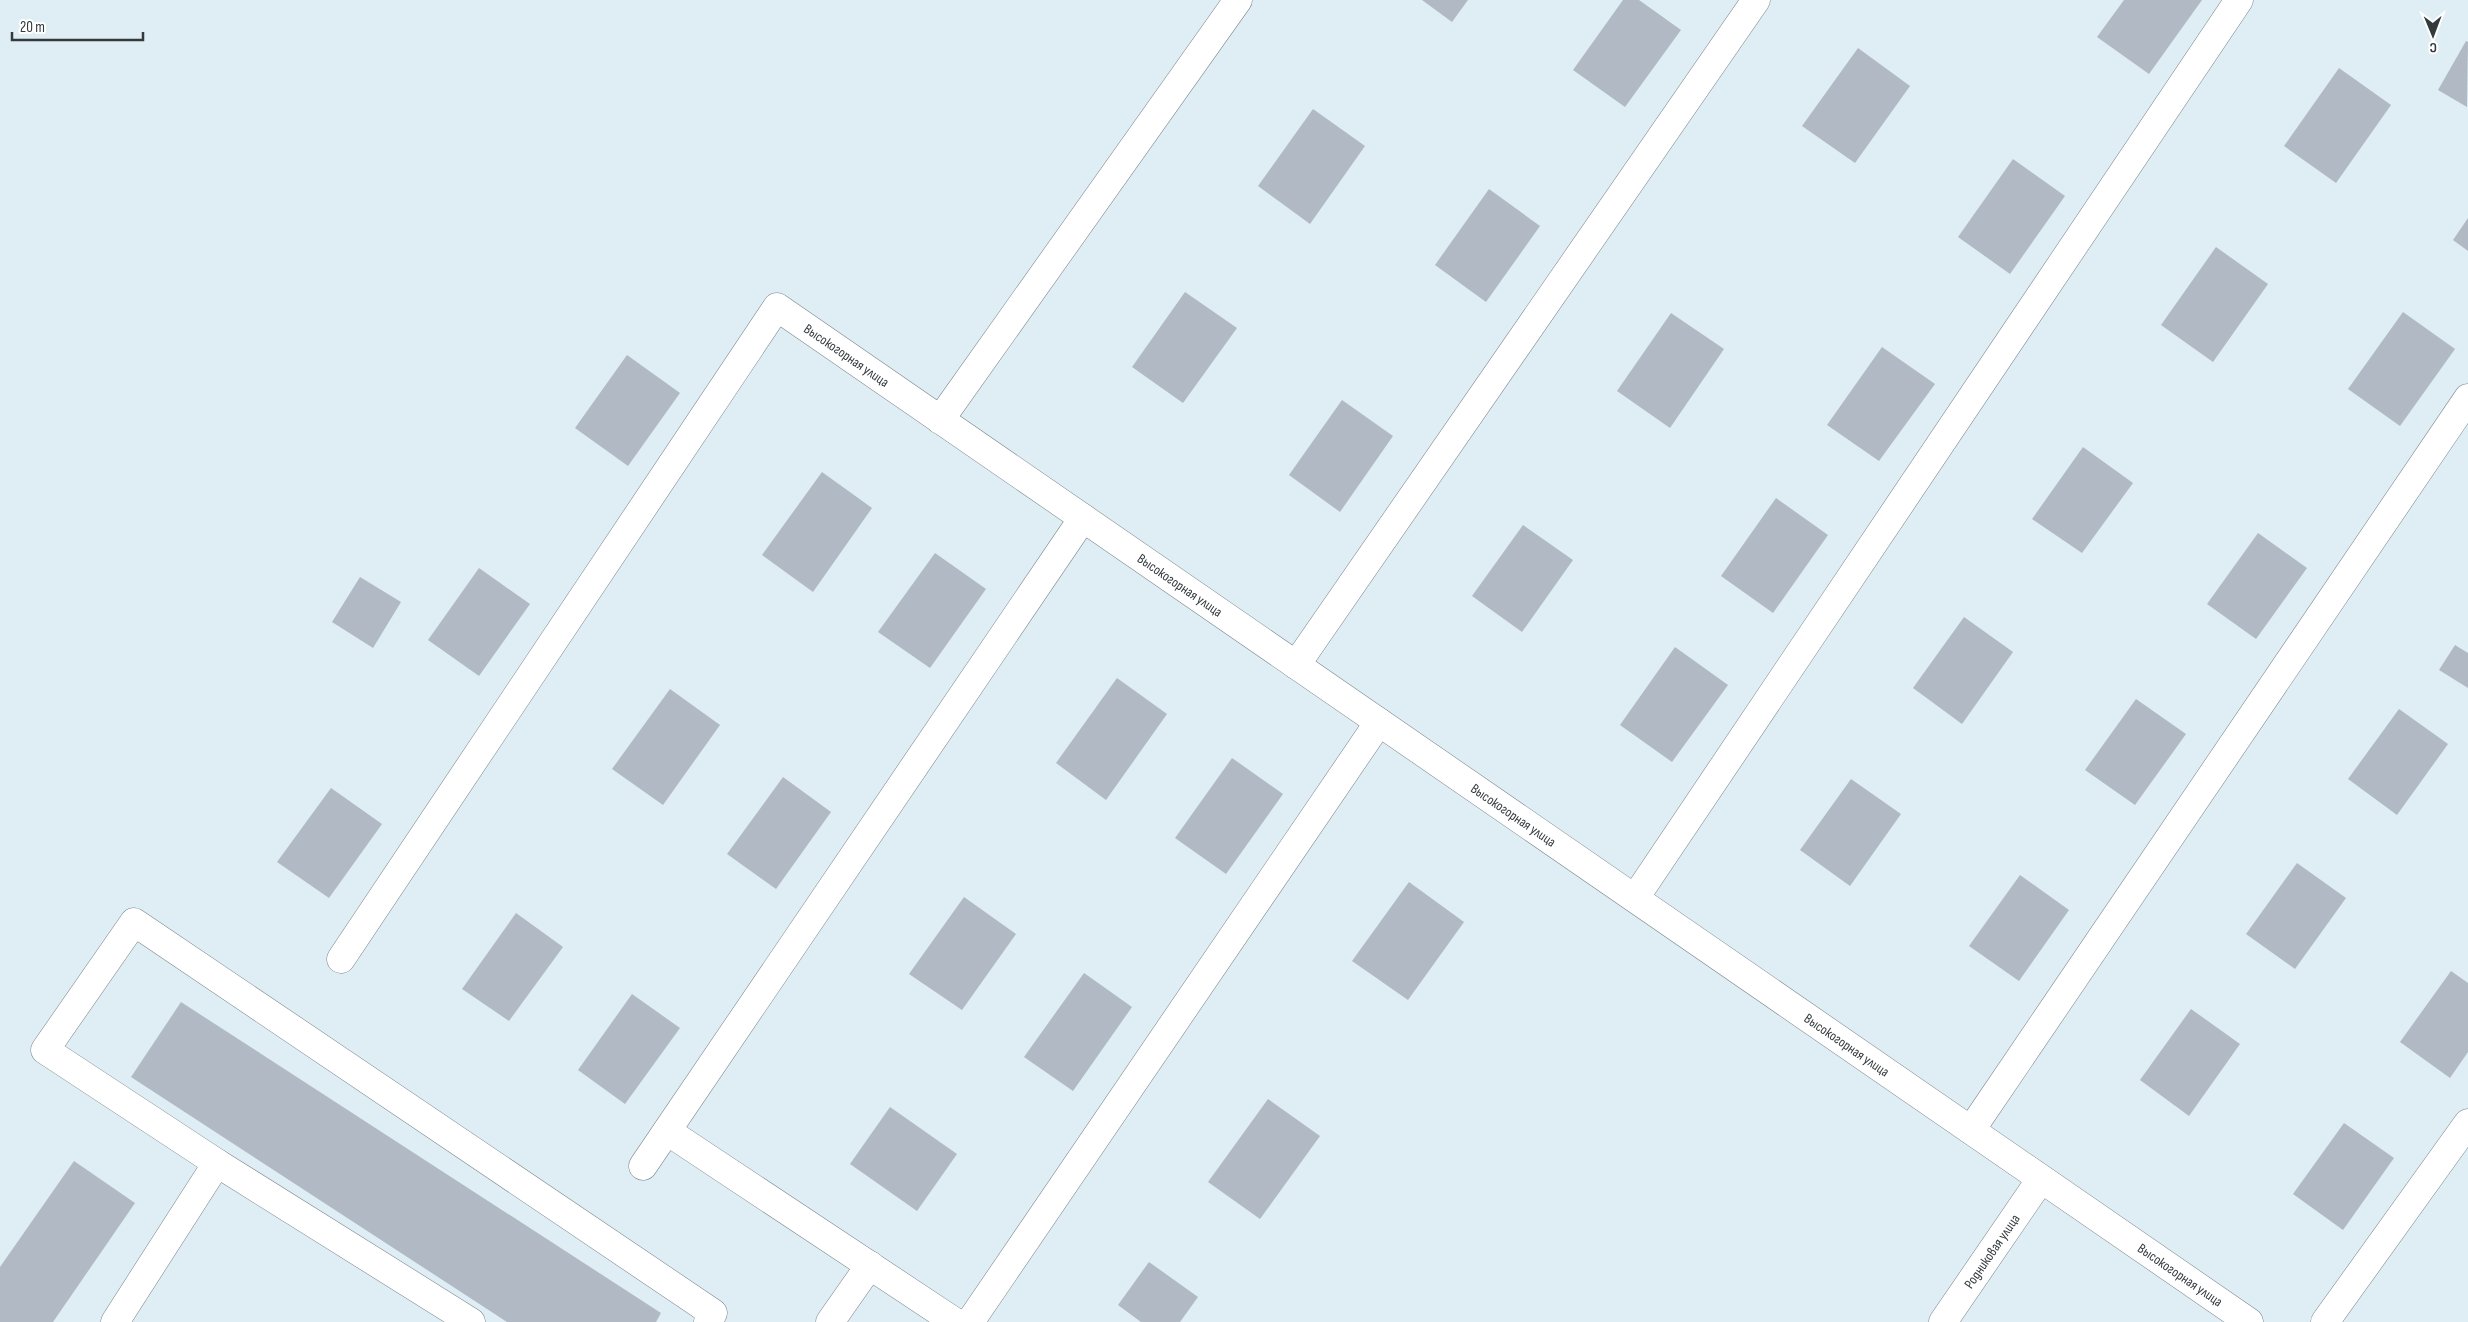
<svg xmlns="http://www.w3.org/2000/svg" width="2468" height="1322" viewBox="0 0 2468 1322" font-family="'Sofia Sans Condensed',sans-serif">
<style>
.building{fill:#b1bac4}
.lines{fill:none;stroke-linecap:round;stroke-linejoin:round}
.minor-casing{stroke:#79868d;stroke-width:29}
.minor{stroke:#fff;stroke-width:28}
.labels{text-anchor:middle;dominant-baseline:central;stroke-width:5;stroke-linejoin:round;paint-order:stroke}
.street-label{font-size:14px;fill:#34393c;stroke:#fff}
</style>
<rect width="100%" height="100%" fill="#dfedf4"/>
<g class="building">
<polygon points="1422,0 1468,0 1452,22"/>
<polygon points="1623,0 1639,0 1681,30 1625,107 1573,70"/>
<polygon points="2124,0 2202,0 2149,74 2097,37"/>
<polygon points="2466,41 2468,42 2467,107 2438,90"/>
<polygon points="1858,48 1910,86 1855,163 1802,126"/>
<polygon points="2339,68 2391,105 2336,183 2284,146"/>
<polygon points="1313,109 1365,146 1310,224 1258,186"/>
<polygon points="2013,159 2065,196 2010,274 1958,237"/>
<polygon points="1489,189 1540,226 1486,302 1435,265"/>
<polygon points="2468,218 2468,251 2453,240"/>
<polygon points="2216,247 2268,284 2213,362 2161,325"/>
<polygon points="1185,292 1237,328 1183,403 1132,367"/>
<polygon points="2403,312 2455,349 2400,426 2348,389"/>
<polygon points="1671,313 1724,349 1670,428 1617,391"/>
<polygon points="1882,347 1935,384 1879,461 1827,425"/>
<polygon points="627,355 680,393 628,466 575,428"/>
<polygon points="1342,400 1393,436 1340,512 1289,475"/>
<polygon points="2083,447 2133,483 2082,553 2032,519"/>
<polygon points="822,472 872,508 813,592 762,555"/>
<polygon points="1776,498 1828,535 1773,613 1721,576"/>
<polygon points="1523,525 1573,560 1522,632 1472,596"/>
<polygon points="2258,533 2307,568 2256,639 2207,604"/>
<polygon points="935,553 986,589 930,668 878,632"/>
<polygon points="479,568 530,604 479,676 428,640"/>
<polygon points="360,577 401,602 373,648 332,622"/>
<polygon points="1964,617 2013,652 1962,724 1913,688"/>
<polygon points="2455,645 2468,653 2468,688 2439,670"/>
<polygon points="1675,647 1728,685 1672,762 1620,725"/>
<polygon points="1117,678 1167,714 1106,800 1056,763"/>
<polygon points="670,689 720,725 663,805 612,769"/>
<polygon points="2136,699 2186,734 2135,805 2085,770"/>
<polygon points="2399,709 2448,744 2397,815 2348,779"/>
<polygon points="1232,758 1283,794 1226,874 1175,838"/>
<polygon points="783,777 831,812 776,889 727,854"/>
<polygon points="1851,779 1901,814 1850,886 1800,850"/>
<polygon points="331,788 382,824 329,898 277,862"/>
<polygon points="2297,863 2346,898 2295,969 2246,934"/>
<polygon points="2020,875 2069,910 2019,981 1969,946"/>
<polygon points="1409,882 1464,922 1408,1000 1352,961"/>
<polygon points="964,897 1016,934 962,1010 909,974"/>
<polygon points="516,913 563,947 509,1021 462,989"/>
<polygon points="2451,971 2468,983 2468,1052 2450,1078 2400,1042"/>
<polygon points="1084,973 1132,1007 1073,1091 1024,1057"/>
<polygon points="632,994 680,1028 625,1104 578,1070"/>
<polygon points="181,1002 661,1313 656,1322 507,1322 131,1077"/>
<polygon points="2191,1009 2240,1044 2189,1116 2140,1080"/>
<polygon points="1268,1099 1320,1136 1260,1219 1208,1182"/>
<polygon points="890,1107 957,1154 917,1211 850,1164"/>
<polygon points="2344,1123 2394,1158 2343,1230 2293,1194"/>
<polygon points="74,1161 135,1203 53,1322 0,1322 0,1267"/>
<polygon points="1149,1262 1198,1297 1180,1322 1141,1322 1118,1305"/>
</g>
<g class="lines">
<g class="minor-casing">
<g id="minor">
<polyline points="940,420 1238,0"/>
<polyline points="1296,665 1756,0"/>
<polyline points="1635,898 2239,0"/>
<path id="s1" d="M341,959l436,-652 1472,1015"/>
<polyline points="1971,1130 2468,398"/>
<polyline points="667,1131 955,1322"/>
<polyline points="217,1163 45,1050 134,922 713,1313 708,1322"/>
<polyline points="643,1166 1083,518"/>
<polyline points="115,1322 217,1163 471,1322"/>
<polyline points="830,1322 870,1265"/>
<polyline points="970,1322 1379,722"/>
<path id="s2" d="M1943,1322l98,-143"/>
<polyline points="2325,1322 2468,1123"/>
</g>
</g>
<use href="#minor" class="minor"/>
</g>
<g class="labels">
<g class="street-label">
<text stroke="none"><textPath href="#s1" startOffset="869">Высокогорная улица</textPath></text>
<text stroke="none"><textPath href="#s1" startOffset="1274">Высокогорная улица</textPath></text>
<text stroke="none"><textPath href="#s1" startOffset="1679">Высокогорная улица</textPath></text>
<text stroke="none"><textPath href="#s1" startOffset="2084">Высокогорная улица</textPath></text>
<text stroke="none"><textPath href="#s2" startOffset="86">Родниковая улица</textPath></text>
<text stroke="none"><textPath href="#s1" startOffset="2489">Высокогорная улица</textPath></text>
</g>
</g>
<g transform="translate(2433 35) rotate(179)" stroke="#ffffff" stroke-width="4" paint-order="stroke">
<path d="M0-4L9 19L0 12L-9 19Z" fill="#34393c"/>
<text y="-8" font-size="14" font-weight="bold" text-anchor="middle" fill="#34393c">С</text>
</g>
<path d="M12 32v8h131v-8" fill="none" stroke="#34393c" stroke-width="2.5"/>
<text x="20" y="32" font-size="15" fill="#34393c" stroke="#ffffff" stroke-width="4" paint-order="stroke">20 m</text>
</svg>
